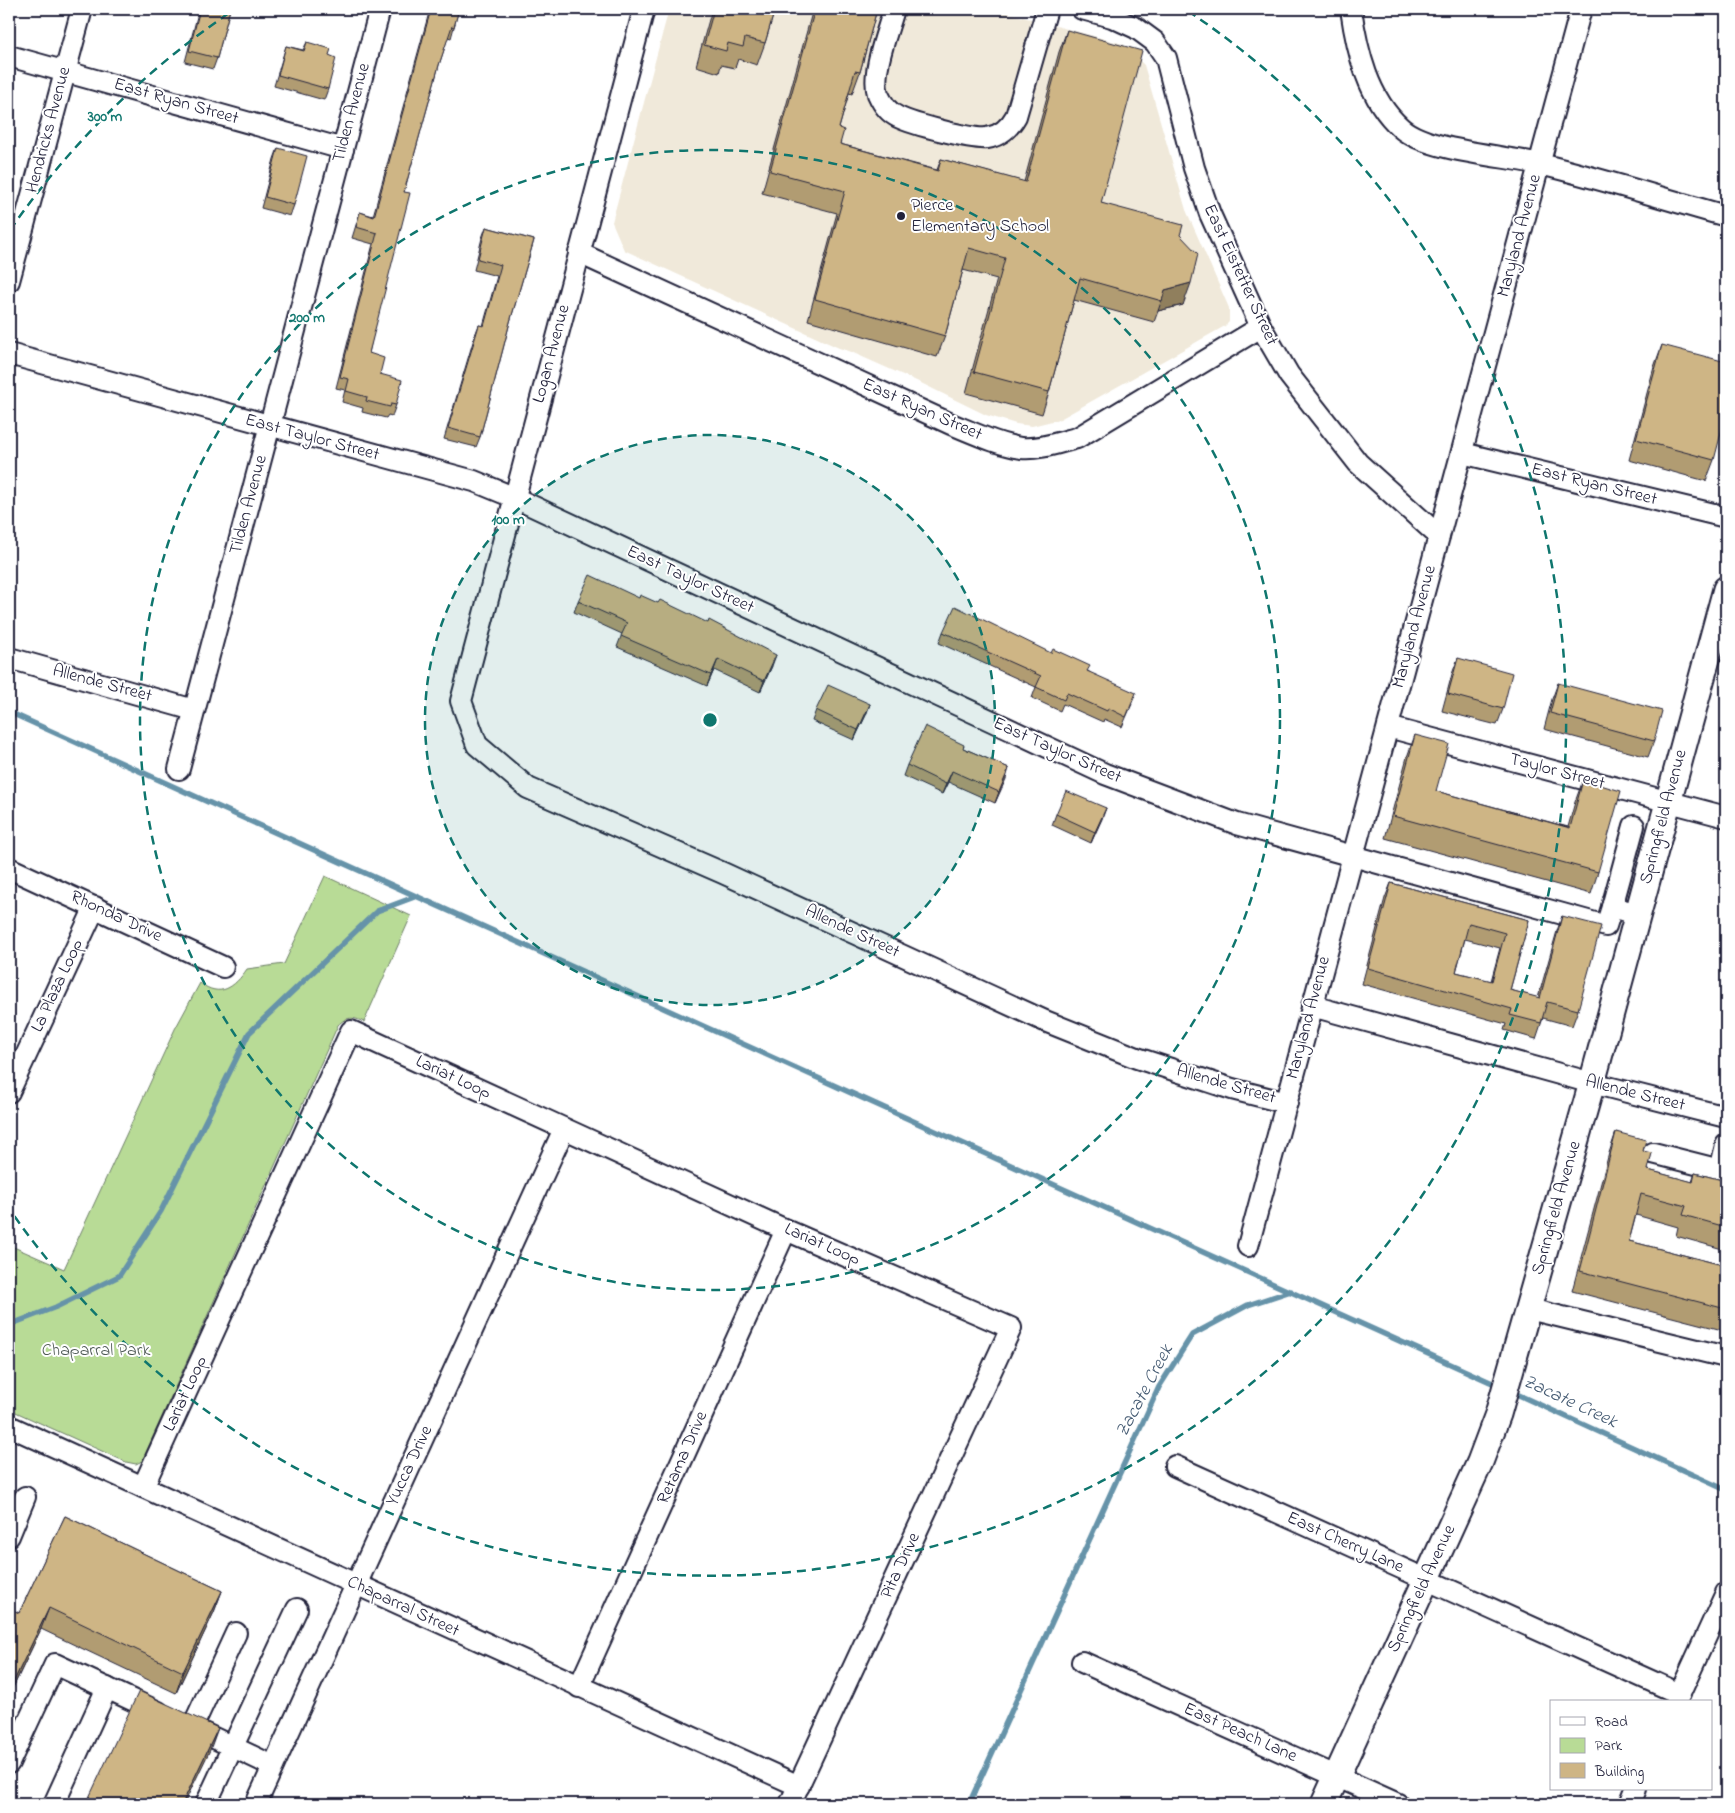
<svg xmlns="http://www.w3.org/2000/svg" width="1735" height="1813" viewBox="0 0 1735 1813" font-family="'Indie Flower',sans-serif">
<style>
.built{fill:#f0e9da}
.green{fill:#b8db96;stroke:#6d7e68}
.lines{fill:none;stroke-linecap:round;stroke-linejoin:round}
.stream{stroke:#6693a9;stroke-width:5.5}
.minor-casing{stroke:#22223b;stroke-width:24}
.major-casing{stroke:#22223b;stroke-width:29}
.minor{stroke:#fff;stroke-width:20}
.major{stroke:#fff;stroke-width:25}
.wall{fill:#b19c72;stroke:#22223b;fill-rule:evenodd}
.shaded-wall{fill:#907f5d;stroke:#22223b}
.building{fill:#ceb585;stroke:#22223b;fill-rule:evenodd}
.ring{fill:none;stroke:#0f766e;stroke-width:2.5;stroke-dasharray:9 6}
.poi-dot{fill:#22223b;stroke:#fff;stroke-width:2}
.labels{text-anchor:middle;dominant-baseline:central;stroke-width:4;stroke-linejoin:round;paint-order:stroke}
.street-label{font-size:18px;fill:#22223b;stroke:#fff}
.poi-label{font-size:18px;fill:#22223b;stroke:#fff;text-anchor:start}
.park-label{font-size:18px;fill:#4f5a56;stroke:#fff}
.water-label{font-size:19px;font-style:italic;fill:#445a72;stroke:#fff}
.centre{fill:#0f766e;stroke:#fff;stroke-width:2.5}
.ring-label{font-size:15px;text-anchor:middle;font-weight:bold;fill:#0f766e;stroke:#fff;stroke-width:4;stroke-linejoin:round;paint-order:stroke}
</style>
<rect width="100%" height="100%" fill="#fff"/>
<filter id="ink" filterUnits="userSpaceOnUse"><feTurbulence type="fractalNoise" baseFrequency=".02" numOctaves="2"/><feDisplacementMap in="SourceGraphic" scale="10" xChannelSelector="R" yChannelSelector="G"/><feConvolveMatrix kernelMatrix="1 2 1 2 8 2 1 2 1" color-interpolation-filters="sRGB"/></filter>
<g filter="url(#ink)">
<polygon class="built" points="669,9 993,9 1123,44 1144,65 1186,210 1229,308 1229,322 1225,326 1060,419 1032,426 1016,424 986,415 921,383 849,351 839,348 624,250 612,222"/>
<path class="green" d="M325,876l86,40 -47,106c-11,-5 -17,-6 -26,3l-196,436 -6,3 -10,-2 -117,-53v-164l55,24 111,-240 25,-46c20,15 34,5 47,-14l37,-5z"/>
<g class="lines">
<g class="stream">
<polyline points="9,712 1499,1386"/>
<polyline points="9,1325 56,1307 119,1276 161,1211 249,1033 377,911 417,896"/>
<polyline points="1510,1391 1726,1490"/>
<polyline points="969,1804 1159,1387 1192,1335 1248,1305 1291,1291"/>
</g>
<g class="minor-casing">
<g id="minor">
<polyline points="644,9 461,701 477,745 528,788 723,873 1045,1021 1137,1058 1232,1089 1287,1103"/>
<path d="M894,9c-6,22 -23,63 -16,85 4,9 11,19 20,23 14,7 75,23 89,21 13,-2 23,-11 29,-22l31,-107"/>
<polyline points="1082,9 1112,17 1136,28 1155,42 1166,58 1194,168 1210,214 1261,327 1289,375 1358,463 1439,536"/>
<path d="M1351,9c6,42 17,90 50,119 26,23 104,28 139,36 63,15 124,35 186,52"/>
<polyline points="9,56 343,149"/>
<path d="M579,253l372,171c23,9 45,20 70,24 18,2 39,-6 56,-10l184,-111"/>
<polyline points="9,281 82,9"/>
<polyline points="9,354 474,481 513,497 1105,774 1237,824 1606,926 1612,907 1638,914"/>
<polyline points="1462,453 1726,517"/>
<polyline points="9,658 194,710"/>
<polyline points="1388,727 1726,817"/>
<polyline points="179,769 380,9"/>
<polyline points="9,868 223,967"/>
<polyline points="1612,907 1634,826"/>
<polyline points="1312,1006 1592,1083 1726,1117"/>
<polyline points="9,1092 95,907"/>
<polyline points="1653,1153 1720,1170 1726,1145"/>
<polyline points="1248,1246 1581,9"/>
<polyline points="1529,1309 1726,1357"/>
<polyline points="9,1426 799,1786"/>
<polyline points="1175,1466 1680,1694"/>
<polyline points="143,1487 351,1031 786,1230 1011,1328 790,1804"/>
<polyline points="9,1536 25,1497"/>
<polyline points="1082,1662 1398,1804"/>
<polyline points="579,1687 786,1230"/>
<polyline points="1676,1702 1726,1593"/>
<polyline points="191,1727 273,1766"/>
<polyline points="192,1728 236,1633"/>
<polyline points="9,1763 55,1664 158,1712"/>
<polyline points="54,1804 107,1688"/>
<polyline points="206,1804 297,1609"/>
<polyline points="256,1804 564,1129"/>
<polyline points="1630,1804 1636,1789"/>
</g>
</g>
<g class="major-casing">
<polyline id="major" points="1324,1804 1480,1462 1498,1414 1592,1083 1726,589"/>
</g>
<use href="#minor" class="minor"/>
<use href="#major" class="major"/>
</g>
<g class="wall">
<polygon points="199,9 230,9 217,58 213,69 185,62"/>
<polygon points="430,9 459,9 454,27 451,38 448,37 439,65 404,192 369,353 396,405 392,416 388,415 386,418 362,412 363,408 342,402 345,390 336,388 373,244 352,238 360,212 373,216"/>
<polygon points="712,9 775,9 765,43 757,65 738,59 735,68 721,65 719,73 696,66"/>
<polygon points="813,9 877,9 860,72 852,94 849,93 839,128 840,144 937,170 941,159 1024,182 1059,52 1067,30 1101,203 1180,235 1183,305 1158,311 1154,322 1074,300 1049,392 1042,414 966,393 997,279 963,270 945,336 937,357 808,320 837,213 762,193"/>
<polygon points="307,42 329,55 328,89 324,100 274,86 286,46 303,50"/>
<polygon points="278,148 294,205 290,216 261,208 274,159"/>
<polygon points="486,227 534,240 510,322 480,437 476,447 444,439 475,335 479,325 483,326 497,276 474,270 482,238"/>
<polygon points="1662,345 1714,460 1706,481 1629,460 1654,367"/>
<polygon points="578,601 772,666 760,692 714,670 707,686 617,647 622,634 574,612"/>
<polygon points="943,632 1088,671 1132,704 1122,727 1104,719 1103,722 1063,704 1060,711 1032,698 1036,687 939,643"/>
<polygon points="1458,658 1503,709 1497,725 1442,711 1452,674"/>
<polygon points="1558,683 1654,741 1648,757 1544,729 1552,699"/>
<polygon points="870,704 866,715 854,740 812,721 816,710"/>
<polygon points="1415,735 1436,791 1568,827 1575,802 1583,780 1598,872 1591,894 1385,838 1407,757"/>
<polygon points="963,748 1009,768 995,803 948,782 942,794 903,776 907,765"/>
<polygon points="1106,808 1091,843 1052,825 1056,814"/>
<path d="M1391,883l138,37 -19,70 28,8 19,-67 5,-15 16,94 -6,16 -29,-8 -7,21 -32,-9 2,-6 -144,-40 23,-86zM1465,939l35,9 -9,33 -35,-9z"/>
<polygon points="1616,1132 1643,1151 1648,1170 1692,1182 1695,1173 1726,1181 1726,1250 1676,1236 1678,1227 1636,1215 1629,1241 1726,1266 1726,1331 1572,1291 1609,1153"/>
<polygon points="65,1516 222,1591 214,1612 176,1693 41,1629 9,1696 9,1608 19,1613"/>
</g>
<g class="shaded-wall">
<polygon points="1191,283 1183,305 1158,311 1165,290"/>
<polygon points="776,655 772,666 760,692 764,681"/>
<polygon points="718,659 714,670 707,686 711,675"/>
<polygon points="870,704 866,715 854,740 858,730"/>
<polygon points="1009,768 1006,779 995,803 999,792"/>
<polygon points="952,771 948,782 942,794 946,784"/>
<polygon points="1106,808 1102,819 1091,843 1095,832"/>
<polygon points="222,1591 214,1612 176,1693 183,1672"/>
<polygon points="49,1608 41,1629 9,1696 9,1691"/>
<polygon points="218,1728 210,1750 184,1804 182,1804"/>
</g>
<g class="building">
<polygon points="200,9 230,9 217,58 189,51"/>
<polygon points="431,9 459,9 454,27 452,26 439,65 404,192 410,193 369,353 384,358 380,374 402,380 396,405 391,404 390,407 366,401 367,397 346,391 349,379 340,377 377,233 356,227 360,212 374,217"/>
<polygon points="714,9 775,9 765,43 745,38 743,47 728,43 726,51 704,45"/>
<polygon points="815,9 877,9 860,72 855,71 839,128 844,130 840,144 938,171 941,159 1026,182 1067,30 1142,51 1101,203 1183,225 1180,235 1198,254 1191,283 1165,290 1162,301 1080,278 1049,392 974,372 1005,258 969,248 945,336 815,299 845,191 770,171"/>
<polygon points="307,42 331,49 329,55 336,58 328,89 278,75 286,46 304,51"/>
<polygon points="278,148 307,156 294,205 265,197"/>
<polygon points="486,227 534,240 510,322 480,437 448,428 479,325 484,326 501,265 478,259"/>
<polygon points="1662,345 1726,362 1726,414 1714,460 1636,439"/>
<polygon points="590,575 639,598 640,595 658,603 660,600 708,623 709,620 776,655 764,681 718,659 711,675 621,636 627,623 578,601"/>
<polygon points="955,606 1051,653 1053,649 1090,666 1087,671 1136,693 1126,717 1108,708 1107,711 1067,693 1064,700 1036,687 1041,676 943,632"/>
<polygon points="1458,658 1512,673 1503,709 1448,694"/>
<polygon points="1558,683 1662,711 1654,741 1550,713"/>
<polygon points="828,685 870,704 858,730 816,710"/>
<polygon points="925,726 964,745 963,748 1009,768 999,792 952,771 946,784 907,765"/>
<polygon points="1415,735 1449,744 1436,791 1570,828 1583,780 1621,791 1598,872 1393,816"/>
<polygon points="1066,791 1106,808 1095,832 1056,814"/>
<path d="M1391,883l138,37 -19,70 30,8 22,-82 39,10 -23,84 -31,-8 -6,21 -31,-8 2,-6 -144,-41zM1469,923l36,10 -13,48 -36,-9z"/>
<polygon points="1616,1132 1646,1140 1643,1151 1652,1153 1648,1170 1693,1182 1695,1173 1726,1181 1726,1227 1683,1215 1686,1206 1641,1194 1629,1241 1726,1266 1726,1309 1580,1271"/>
<polygon points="65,1516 222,1591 183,1672 49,1608 9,1691 9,1608 19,1613"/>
<polygon points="139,1691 218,1728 182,1804 86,1804"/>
</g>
</g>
<circle cx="710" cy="720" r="285" fill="#0f766e" fill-opacity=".12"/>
<g class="ring">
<circle cx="710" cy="720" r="285"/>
<circle cx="710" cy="720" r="570"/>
<path d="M10 230A855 855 0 0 1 232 11M1188 11A855 855 0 1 1 10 1210"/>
</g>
<circle class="poi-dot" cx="901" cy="216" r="5"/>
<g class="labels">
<g class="street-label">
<text transform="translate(176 102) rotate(16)">East Ryan Street</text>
<text transform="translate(352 113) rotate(-75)">Tilden Avenue</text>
<text transform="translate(49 130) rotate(-75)">Hendricks Avenue</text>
<text transform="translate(1520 236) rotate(-75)">Maryland Avenue</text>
<text transform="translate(1240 275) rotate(65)">East Eistetter Street</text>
<text transform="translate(552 354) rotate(-75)">Logan Avenue</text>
<text transform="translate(922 410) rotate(24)">East Ryan Street</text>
<text transform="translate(312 438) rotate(15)">East Taylor Street</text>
<text transform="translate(1594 485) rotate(14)">East Ryan Street</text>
<text transform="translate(249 505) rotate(-75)">Tilden Avenue</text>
<text transform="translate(690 580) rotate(25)">East Taylor Street</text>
<text transform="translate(1415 627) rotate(-75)">Maryland Avenue</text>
<text transform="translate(102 684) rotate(15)">Allende Street</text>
<text transform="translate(1057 751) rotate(24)">East Taylor Street</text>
<text transform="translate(1557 772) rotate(15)">Taylor Street</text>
<text transform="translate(1664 817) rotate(-75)">Springfield Avenue</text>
<text transform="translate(116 917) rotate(25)">Rhonda Drive</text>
<text transform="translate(852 932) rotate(25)">Allende Street</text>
<text transform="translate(58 986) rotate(-65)">La Plaza Loop</text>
<text transform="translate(1309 1018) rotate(-75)">Maryland Avenue</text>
<text transform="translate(453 1078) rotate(25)">Lariat Loop</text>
<text transform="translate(1226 1085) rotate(16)">Allende Street</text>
<text transform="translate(1635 1094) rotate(14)">Allende Street</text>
<text transform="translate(1557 1208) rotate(-74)">Springfield Avenue</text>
<text transform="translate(822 1245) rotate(24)">Lariat Loop</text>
<text transform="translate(186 1394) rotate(-65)">Lariat Loop</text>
<text transform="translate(683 1458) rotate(-66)">Retama Drive</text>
<text transform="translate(410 1466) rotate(-65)">Yucca Drive</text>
<text transform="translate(1345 1543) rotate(24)">East Cherry Lane</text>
<text transform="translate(901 1566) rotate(-65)">Pita Drive</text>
<text transform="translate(1422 1589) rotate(-65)">Springfield Avenue</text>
<text transform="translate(403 1607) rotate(25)">Chaparral Street</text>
<text transform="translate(1240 1733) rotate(24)">East Peach Lane</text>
</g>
<g class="poi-label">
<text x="911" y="206">Pierce<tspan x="911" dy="21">Elementary School</tspan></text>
</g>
<g class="park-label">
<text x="96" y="1351">Chaparral Park</text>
</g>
<g class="water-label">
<text transform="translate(1145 1391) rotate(-62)">Zacate Creek</text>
<text transform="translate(1570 1402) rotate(25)">Zacate Creek</text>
</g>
</g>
<circle cx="710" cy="720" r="8" class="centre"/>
<g class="ring-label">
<text x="105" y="121">300 m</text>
<text x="307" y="322">200 m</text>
<text x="508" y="524">100 m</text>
</g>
<rect width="1735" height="1813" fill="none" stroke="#fff" stroke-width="30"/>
<rect x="15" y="15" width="1705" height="1783" fill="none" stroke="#22223b" stroke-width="2" filter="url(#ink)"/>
<rect x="1550" y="1700" width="162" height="90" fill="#ffffff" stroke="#a7a7b1"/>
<rect x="1560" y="1717" width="25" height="8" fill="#ffffff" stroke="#a7a7b1"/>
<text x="1595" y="1726" font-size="15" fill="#22223b">Road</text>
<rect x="1560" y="1738" width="25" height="15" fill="#b8db96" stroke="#a7a7b1"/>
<text x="1595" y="1750" font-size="15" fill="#22223b">Park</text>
<rect x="1560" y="1763" width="25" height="15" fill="#ceb585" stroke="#a7a7b1"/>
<text x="1595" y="1776" font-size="15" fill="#22223b">Building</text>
</svg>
